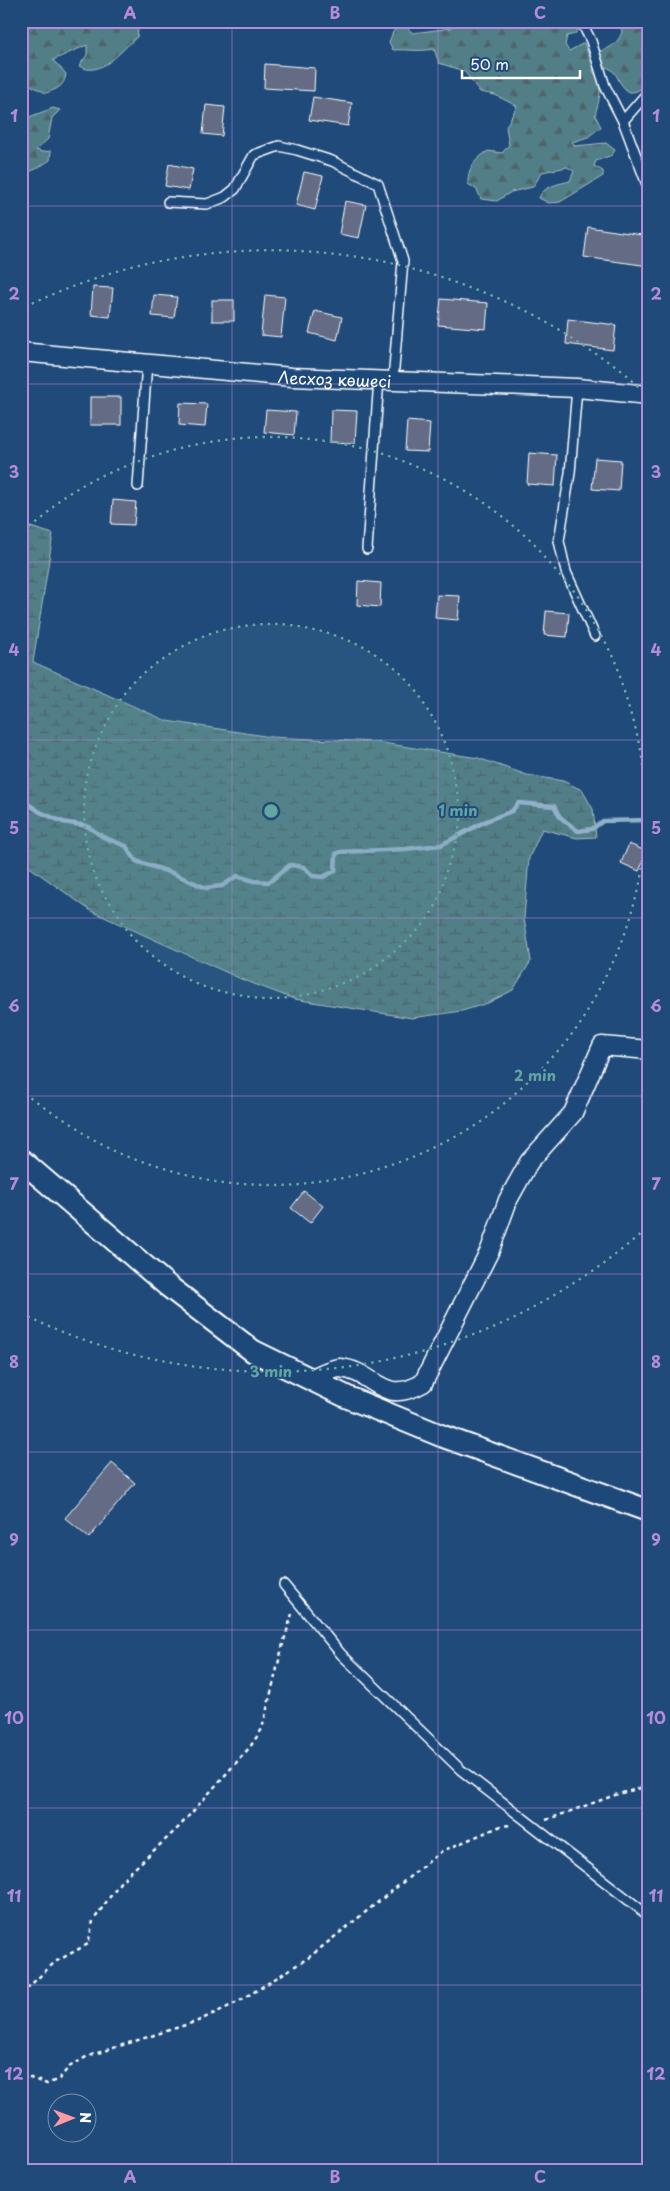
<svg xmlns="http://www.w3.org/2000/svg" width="670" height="2191" viewBox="0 0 670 2191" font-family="'Playpen Sans',sans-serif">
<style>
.forest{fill:url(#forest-firs);stroke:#a8bec3}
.wetland{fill:url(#wetland-marsh);stroke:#a8bec3}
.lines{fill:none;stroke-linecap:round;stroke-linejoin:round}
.stream{stroke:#91b0c9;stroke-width:4.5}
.building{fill:#636c84;stroke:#fff}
.service-casing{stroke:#fff;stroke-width:12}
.minor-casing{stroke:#fff;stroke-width:21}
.tertiary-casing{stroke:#fff;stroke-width:25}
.path{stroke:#fff;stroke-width:2.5;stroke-dasharray:4 4;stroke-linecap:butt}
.service{stroke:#1f4a7a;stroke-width:9}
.minor{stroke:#1f4a7a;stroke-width:18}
.tertiary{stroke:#1f4a7a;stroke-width:21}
.grid{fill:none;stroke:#b68bdc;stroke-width:1;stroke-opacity:0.55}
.ring{fill:none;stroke:#63a6a1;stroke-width:2.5;stroke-dasharray:2.5 5}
.labels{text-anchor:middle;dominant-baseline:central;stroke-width:4;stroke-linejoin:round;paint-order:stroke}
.street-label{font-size:16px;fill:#fff;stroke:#1f4a7a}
.centre{fill:#63a6a1;stroke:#1f4a7a;stroke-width:2.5}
.ring-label{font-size:15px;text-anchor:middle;font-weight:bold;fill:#63a6a1;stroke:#1f4a7a;stroke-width:4;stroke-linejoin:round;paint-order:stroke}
.neatline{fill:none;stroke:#b68bdc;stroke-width:2}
.grid-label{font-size:16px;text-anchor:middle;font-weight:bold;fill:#b68bdc}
</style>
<defs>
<pattern id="forest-firs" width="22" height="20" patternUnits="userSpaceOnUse" patternTransform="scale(1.25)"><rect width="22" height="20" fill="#517e87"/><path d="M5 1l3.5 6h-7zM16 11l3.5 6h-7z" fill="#4e656a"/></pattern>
<pattern id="wetland-marsh" width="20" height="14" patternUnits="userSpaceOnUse" patternTransform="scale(1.25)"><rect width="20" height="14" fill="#517e87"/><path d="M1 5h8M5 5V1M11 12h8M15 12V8" fill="none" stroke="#4e656a"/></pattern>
</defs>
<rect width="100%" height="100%" fill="#1f4a7a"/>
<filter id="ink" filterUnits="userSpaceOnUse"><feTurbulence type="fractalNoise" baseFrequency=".02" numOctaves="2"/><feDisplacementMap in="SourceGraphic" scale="10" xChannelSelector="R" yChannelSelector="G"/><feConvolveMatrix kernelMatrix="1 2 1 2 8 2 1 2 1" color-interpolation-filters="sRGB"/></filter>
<g filter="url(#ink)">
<g class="forest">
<path d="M21,21h52l6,7 5,-7h55l-2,16c-16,13 -36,42 -58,29l8,-11v-10l-34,15 13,14c-2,13 -9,15 -20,19l-14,-7 -11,-10z"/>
<path d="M402,21h10l-4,8 5,4 38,-5 -1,-7h124l5,6 -4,7 -8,2 -2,9 4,6 15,-8 4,10c16,-2 28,-5 34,-21l-1,-5 -8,-6h36v57c-5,8 -10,15 -20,14 -16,-11 -8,-27 -35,-26l-1,5c11,15 7,26 2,44l6,12 -13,10 -16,5 3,4 31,-3 9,7 -3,5 -16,6 -2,5 9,5v5l-43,26 -11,1 -10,-5c4,-12 20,-14 31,-17l4,-10 -7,-4 -25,5 -9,15 -22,5 -14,9 -16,-2 -4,-9 -9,-6c-1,-15 7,-25 20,-33l14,2 7,-8 -3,-18 11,-21 -22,-11 -15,-3 -16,-21 -25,-8 -5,-14c-15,3 -27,0 -41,1l-4,-8 4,-10z"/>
<polygon points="53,108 60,110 52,118 48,139 36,150 42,152 51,151 50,160 38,168 22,175 21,120"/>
</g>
<polygon class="wetland" points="21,524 53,534 33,662 167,721 271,737 376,742 478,758 527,775 563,781 582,790 593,809 596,837 577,838 542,829 529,858 524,918 531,961 513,990 488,1003 462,1011 412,1018 294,999 241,979 91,911 21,861"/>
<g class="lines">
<polyline class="stream" points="21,799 40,812 63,822 87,826 103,837 126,846 136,861 172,873 206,888 222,886 237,876 254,881 269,882 290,865 304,867 313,876 323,877 335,871 336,854 340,852 405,849 441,845 486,821 512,811 518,803 554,806 560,817 578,831 592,829 603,821 649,820"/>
</g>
<g class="building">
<polygon points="265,64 315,68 314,91 264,88"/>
<polygon points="313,97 352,103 348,126 309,120"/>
<polygon points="206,105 225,107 222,136 203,134"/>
<polygon points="169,164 193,169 189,190 165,186"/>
<polygon points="304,172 323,176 315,210 296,205"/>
<polygon points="345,201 366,205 359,238 339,234"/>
<polygon points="588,227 649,236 649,266 584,257"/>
<polygon points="93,287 113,288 110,317 91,315"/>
<polygon points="154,295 177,297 174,318 152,316"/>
<polygon points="265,295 285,297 281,337 261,335"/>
<polygon points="441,299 488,303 486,329 438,325"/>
<rect x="212" y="300" width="22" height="21"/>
<polygon points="315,311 342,317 337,340 309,333"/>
<polygon points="568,319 616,325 613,350 566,344"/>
<rect x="90" y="397" width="31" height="28"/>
<polygon points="180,403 207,404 205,427 179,425"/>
<polygon points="266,410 296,412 294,435 264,432"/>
<polygon points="331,410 357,411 355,443 330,442"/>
<polygon points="407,421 430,423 428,452 405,451"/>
<polygon points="529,453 557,455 555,486 527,484"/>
<polygon points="595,458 621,460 619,491 592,489"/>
<polygon points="113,500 136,502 134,525 111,524"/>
<polygon points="358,581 381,583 380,607 357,605"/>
<polygon points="437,595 460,596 458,620 435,618"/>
<polygon points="546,611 569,613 567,637 544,635"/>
<polygon points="629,844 648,852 639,871 621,863"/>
<polygon points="304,1191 323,1206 310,1223 291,1208"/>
<polygon points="112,1463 135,1483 89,1538 65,1518"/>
</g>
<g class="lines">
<g class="service-casing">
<g id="service">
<polyline points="581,21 591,41 605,86 623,121 649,190"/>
<polyline points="623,121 649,91"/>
<polyline points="168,202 207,204 225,197 235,189 254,155 279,146 297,150 332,161 378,184 403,261 393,380"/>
<polyline points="577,388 570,473 559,541 566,572 595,636"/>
<polyline points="138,486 147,363"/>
<polyline points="367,549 379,379"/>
<polyline points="284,1585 341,1654 461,1770 649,1916"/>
</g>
</g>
<g class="minor-casing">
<g id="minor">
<path id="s1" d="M21,352l271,25 285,11 72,7"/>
<path d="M310,1379c8,-3 21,-11 30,-11 35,3 41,39 83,15l67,-133 18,-50 21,-38 44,-49 29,-67 47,4"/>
</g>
</g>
<g class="tertiary-casing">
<polyline id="tertiary" points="21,1160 168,1286 253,1351 347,1397 442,1436 649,1511"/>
</g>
<g class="path">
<polyline points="546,1820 618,1794 649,1786"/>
<polyline points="21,1994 55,1962 88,1944 93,1921 121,1881 179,1827 250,1747 262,1729 283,1644 292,1614"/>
<polyline points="21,2078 28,2077 47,2084 59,2079 69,2067 88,2056 198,2021 238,2002 308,1958 442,1851 501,1826 511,1825"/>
</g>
<use href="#service" class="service"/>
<use href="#minor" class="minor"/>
<use href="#tertiary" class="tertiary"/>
</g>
</g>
<path class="grid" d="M232,21v2149M438,21v2149M21,206h628M21,384h628M21,562h628M21,740h628M21,918h628M21,1096h628M21,1274h628M21,1452h628M21,1630h628M21,1808h628M21,1985h628"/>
<circle cx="271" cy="811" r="187" fill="#63a6a1" fill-opacity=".12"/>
<g class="ring">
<circle cx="271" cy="811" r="187"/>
<path d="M23 531A374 374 0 1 1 23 1091"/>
<path d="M646 1228A561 561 0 0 1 25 1315M25 307A561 561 0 0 1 646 394"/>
</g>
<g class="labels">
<g class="street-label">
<text stroke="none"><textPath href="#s1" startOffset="315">Лесхоз көшесі</textPath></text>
</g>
</g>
<circle cx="271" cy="811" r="8" class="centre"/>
<g class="ring-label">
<text x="458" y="816">1 min</text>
<text x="535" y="1081">2 min</text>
<text x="271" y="1377">3 min</text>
</g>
<rect width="670" height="2191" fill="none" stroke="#1f4a7a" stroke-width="55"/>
<g transform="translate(72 2118) rotate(89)"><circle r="24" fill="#1f4a7a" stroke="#7992af"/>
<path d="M0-4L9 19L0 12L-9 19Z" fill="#ff9aa2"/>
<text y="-8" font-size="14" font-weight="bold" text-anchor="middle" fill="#ffffff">N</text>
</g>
<path d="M462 70v8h118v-8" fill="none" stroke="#ffffff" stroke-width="2.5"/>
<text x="470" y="70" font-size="15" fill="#ffffff" stroke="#1f4a7a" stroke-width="4" paint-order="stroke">50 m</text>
<rect x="28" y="28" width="614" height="2136" class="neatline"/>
<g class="grid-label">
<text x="130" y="19">A</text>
<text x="335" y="19">B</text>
<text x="540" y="19">C</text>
<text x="14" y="122">1</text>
<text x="656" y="122">1</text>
<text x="14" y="300">2</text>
<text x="656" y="300">2</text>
<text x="14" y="478">3</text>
<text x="656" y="478">3</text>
<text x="14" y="656">4</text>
<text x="656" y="656">4</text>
<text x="14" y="834">5</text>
<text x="656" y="834">5</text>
<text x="14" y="1012">6</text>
<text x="656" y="1012">6</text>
<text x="14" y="1190">7</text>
<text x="656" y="1190">7</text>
<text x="14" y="1368">8</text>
<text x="656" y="1368">8</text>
<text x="14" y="1546">9</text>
<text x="656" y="1546">9</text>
<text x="14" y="1724">10</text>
<text x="656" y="1724">10</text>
<text x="14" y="1902">11</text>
<text x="656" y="1902">11</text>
<text x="14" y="2080">12</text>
<text x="656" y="2080">12</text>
<text x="130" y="2183">A</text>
<text x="335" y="2183">B</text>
<text x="540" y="2183">C</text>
</g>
</svg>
